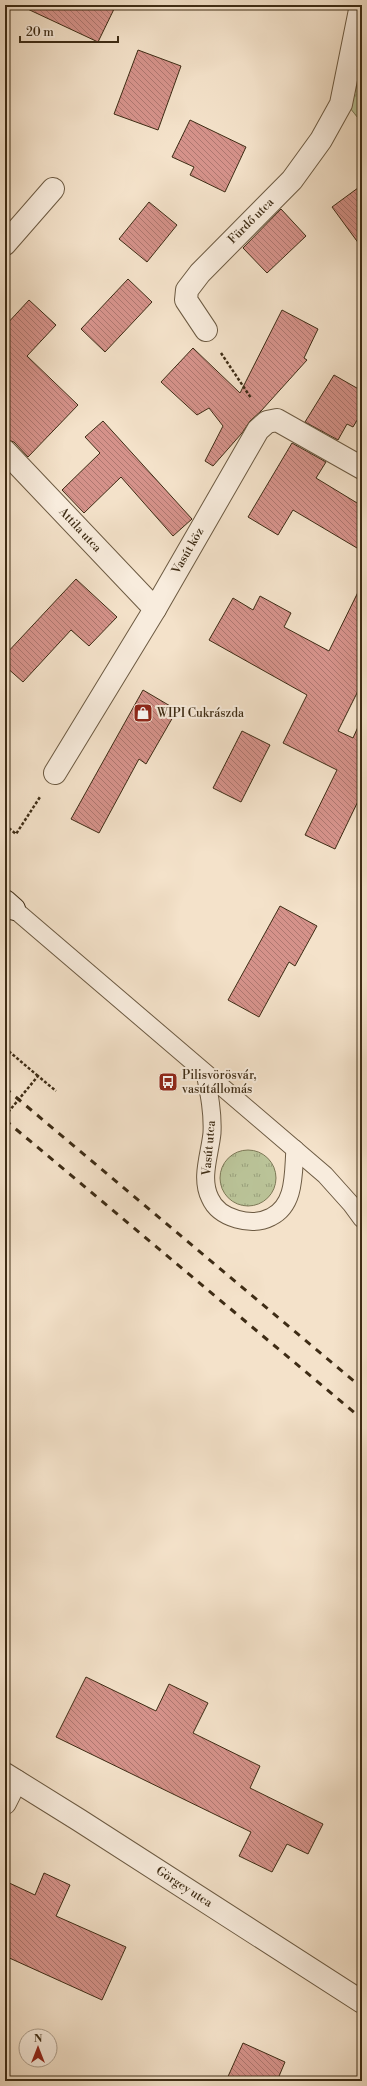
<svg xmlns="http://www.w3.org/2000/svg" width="367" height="2086" viewBox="0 0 367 2086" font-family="'Libre Bodoni',serif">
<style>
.grass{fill:url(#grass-tufts);stroke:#7c7856}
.building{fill:url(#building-back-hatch);stroke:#3e2c15}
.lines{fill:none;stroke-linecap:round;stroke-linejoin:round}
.lane-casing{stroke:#6c5a42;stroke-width:19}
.street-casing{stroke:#6c5a42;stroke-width:24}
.secondary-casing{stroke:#3e2c15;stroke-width:24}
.path{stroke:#3e2c15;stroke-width:2.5;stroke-dasharray:3 2;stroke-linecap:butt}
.lane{stroke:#f8ecdd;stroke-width:17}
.street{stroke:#f8ecdd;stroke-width:22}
.secondary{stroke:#f8ecdd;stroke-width:22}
.rail{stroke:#3e2c15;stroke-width:3;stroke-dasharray:7 7;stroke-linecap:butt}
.path-bridge{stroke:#3e2c15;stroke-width:2.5;stroke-dasharray:3 2;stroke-linecap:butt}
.labels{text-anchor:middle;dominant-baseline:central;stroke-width:4;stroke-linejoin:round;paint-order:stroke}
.street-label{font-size:12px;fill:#3e2c15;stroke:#f8ecdd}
.poi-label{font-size:12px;fill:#3e2c15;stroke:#f8ecdd;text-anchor:start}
</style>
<defs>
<pattern id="grass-tufts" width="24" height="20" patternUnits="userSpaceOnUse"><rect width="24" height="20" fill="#bac398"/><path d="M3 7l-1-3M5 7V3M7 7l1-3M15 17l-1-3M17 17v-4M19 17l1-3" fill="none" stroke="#999f7b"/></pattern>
<pattern id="building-back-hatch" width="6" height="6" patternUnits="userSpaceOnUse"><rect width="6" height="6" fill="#d5928a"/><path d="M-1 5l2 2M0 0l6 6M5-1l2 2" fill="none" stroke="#ae7770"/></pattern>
</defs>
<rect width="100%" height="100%" fill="#f4e2ca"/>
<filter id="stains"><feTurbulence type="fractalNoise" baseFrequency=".005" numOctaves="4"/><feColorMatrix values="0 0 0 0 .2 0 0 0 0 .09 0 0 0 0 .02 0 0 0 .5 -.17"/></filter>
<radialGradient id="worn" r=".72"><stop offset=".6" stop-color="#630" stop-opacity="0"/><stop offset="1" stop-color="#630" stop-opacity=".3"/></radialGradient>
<g class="grass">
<polygon points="362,68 362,123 350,108"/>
<circle cx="248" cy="1178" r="28"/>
</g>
<g class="building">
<polygon points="19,5 116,5 98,42"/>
<polygon points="138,50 181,66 158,130 114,114"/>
<polygon points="190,120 246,147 225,192 190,175 194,167 172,157"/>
<polygon points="362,185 362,248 332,207"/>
<polygon points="149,202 177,225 147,262 119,239"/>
<polygon points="281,209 306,236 267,273 243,248"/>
<polygon points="128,279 152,302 105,352 81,329"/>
<polygon points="29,300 56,325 27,356 78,405 28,457 14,442 5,439 5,326"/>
<polygon points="282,310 318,329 304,358 307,360 261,411 250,421 242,433 213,466 205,461 223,426 209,408 197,415 161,382 193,348 240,393"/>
<polygon points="334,375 362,391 362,412 353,427 347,424 338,440 305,422"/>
<polygon points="103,421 192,519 173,536 121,477 84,513 62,490 100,453 85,437"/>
<polygon points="292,443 326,462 316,478 362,506 362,551 293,510 278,535 248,517"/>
<polygon points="76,579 117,617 89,646 71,630 23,682 5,666 5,655"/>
<polygon points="362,584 362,683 338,731 353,738 362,718 362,793 335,849 305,835 337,770 283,743 307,695 209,640 233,598 253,610 260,596 291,613 284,627 329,651"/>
<polygon points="143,690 177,710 146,764 139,759 99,833 71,819"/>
<polygon points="242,731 270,745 241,802 213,788"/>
<polygon points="280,906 317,926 295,966 289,962 259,1017 228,1000"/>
<polygon points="86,1677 156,1711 169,1684 208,1703 193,1733 260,1766 250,1788 323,1824 308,1854 287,1844 272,1872 239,1856 251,1832 56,1737"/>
<polygon points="44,1873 70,1885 56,1916 126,1947 102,2000 5,1956 5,1881 35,1895"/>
<polygon points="243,2043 285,2062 277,2081 226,2081"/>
</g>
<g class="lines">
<g class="lane-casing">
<g id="lane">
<polyline points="14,909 325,1175 351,1204 362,1219"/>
<path d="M205,1073c4,20 8,39 7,60 -2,21 -12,45 -2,65 9,21 42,29 61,19 25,-12 22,-45 24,-68"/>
</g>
</g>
<g class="street-casing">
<g id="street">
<polyline points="5,244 53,189"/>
<polyline points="206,330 186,300 187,290 200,273 292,180 321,140 341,104 361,5"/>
<polyline points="5,451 155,609"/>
<polyline points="55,773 155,609 258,430 267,422 277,420 362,468"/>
<polyline points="5,1774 79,1820 362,2002"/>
<polyline points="5,1803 16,1781"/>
</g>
</g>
<g class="secondary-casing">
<polyline id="secondary" points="5,901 14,909"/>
</g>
<g class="path">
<polyline points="221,353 251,398"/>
<polyline points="5,825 16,834 40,797"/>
<polyline points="5,1048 38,1076"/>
</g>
<use href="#lane" class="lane"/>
<use href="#street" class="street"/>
<use href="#secondary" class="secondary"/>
<g class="rail">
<polyline points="5,1088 362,1388"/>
<polyline points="5,1120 362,1419"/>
</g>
<polyline class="path-bridge" points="5,1116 38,1076 56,1091"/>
</g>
<defs>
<g id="shop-square" transform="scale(1)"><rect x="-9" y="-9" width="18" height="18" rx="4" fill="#8f2418" stroke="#f8ecdd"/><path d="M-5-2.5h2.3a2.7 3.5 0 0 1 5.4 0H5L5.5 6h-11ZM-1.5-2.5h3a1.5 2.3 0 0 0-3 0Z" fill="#fff"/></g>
<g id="bus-square" transform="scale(1)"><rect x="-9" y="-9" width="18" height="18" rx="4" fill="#8f2418" stroke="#f8ecdd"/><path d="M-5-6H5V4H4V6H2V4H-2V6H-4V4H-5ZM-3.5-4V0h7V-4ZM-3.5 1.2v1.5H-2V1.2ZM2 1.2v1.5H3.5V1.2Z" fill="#fff"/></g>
</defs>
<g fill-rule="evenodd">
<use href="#shop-square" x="143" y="713"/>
<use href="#bus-square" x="168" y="1082"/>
</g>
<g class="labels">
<g class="street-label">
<text transform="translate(251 221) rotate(-45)">Fürdő utca</text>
<text transform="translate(80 530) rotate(47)">Attila utca</text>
<text transform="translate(188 551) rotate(-60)">Vasút köz</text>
<text transform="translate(209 1148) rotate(-85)">Vasút utca</text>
<text transform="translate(184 1887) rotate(33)">Görgey utca</text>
</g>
<g class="poi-label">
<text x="157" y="713">WIPI Cukrászda</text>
<text x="182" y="1075">Pilisvörösvár,<tspan x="182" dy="14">vasútállomás</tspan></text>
</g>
</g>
<rect width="367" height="2086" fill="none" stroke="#f4e2ca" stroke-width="20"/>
<rect x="6" y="6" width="355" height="2074" fill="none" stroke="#3e2c15" stroke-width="2"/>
<rect x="10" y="10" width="347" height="2066" fill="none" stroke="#3e2c15"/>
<g transform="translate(38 2048)"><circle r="19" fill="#f8ecdd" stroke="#ae9f8d"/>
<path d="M0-3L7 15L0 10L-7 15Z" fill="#8f2418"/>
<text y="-6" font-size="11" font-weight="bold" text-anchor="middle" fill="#3e2c15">N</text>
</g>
<path d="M20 36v6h98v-6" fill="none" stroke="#3e2c15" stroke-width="2"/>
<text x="26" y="36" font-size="12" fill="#3e2c15" stroke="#f8ecdd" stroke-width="3" paint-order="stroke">20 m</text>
<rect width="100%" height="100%" filter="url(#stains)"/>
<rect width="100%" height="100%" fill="url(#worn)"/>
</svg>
